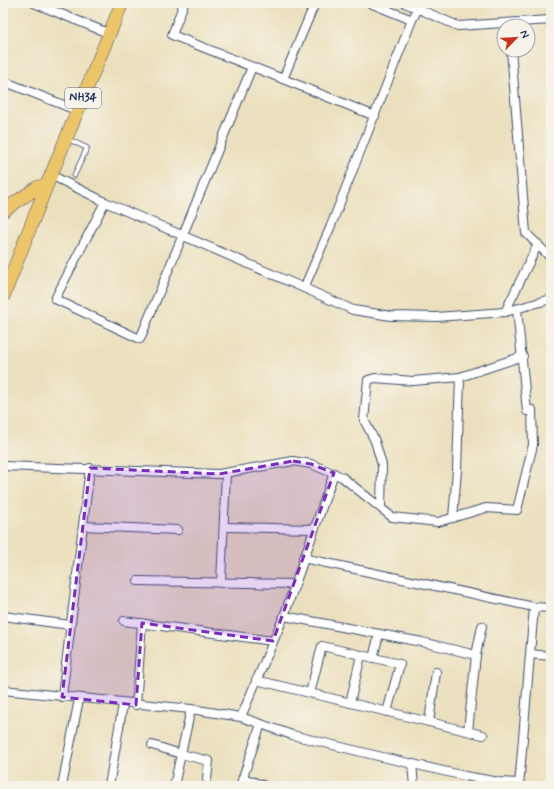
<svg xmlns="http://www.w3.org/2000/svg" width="554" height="789" viewBox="0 0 554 789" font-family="Mynerve,sans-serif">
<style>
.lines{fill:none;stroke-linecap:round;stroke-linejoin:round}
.service-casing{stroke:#3a4a6c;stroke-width:5.5}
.minor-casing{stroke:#3a4a6c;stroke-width:10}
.trunk-casing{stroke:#3a4a6c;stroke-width:14}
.service{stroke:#fff;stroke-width:4}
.minor{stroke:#fff;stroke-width:8}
.trunk{stroke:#edc569;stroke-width:13}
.marked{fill:#7b2cbf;fill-opacity:0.2;stroke:#7b2cbf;stroke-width:3;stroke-dasharray:8 5;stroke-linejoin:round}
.labels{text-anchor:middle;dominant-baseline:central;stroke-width:3;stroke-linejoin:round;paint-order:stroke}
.shield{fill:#f7f3e8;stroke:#5d6a87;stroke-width:1}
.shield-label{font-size:12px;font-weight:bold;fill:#1b2f5e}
</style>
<rect width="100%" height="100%" fill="#f7f3e8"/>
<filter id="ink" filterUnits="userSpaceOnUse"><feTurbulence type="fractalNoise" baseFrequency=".025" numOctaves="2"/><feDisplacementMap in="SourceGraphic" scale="8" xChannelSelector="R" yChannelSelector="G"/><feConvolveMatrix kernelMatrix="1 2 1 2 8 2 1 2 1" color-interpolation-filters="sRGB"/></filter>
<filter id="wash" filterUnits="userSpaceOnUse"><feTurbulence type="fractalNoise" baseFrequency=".012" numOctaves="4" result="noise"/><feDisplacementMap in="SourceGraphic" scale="16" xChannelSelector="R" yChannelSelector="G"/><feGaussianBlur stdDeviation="0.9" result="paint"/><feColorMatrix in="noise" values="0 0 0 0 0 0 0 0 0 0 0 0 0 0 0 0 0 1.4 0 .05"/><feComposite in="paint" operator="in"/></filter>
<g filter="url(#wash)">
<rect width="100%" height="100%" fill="#ebe0bd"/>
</g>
<g filter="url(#ink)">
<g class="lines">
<g class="service-casing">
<polyline id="service" points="72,141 87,148 74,176"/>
</g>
<g class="minor-casing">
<g id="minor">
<polyline points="34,3 103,31"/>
<polyline points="184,3 172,35 283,79 315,3"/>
<polyline points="370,3 412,20 421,3"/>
<polyline points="405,3 458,26 551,20"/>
<polyline points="412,20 330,228 304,288 353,310 391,316 436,317 505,312 551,299"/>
<polyline points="511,50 526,233 551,258"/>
<polyline points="283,79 375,116"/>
<polyline points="3,81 71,108"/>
<polyline points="51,175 105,202 55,299 140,339 252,67"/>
<polyline points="105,202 304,288"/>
<polyline points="505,312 538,244"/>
<polyline points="3,466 219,474 293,461 311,464 342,477 392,517 438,522 486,508 517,510 533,445 532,410 527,411 517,309"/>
<polyline points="381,508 382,465 375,441 364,420 368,380 375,378 413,381 460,377 523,356"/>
<polyline points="453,518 457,470 460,377"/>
<polyline points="83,526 178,530"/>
<polyline points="224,527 314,529"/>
<polyline points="303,558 534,607 519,786"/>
<polyline points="138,581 294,584"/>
<polyline points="221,583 226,473"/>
<polyline points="534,607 551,608"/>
<polyline points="3,616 70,625"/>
<polyline points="284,616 422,642 476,655"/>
<polyline points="124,621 273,641"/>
<polyline points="530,654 551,656"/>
<polyline points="373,658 379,634"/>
<polyline points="256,680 483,735"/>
<polyline points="3,690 191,709 241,717 284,616 334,473"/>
<polyline points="310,693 322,646 400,664 387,712"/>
<polyline points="62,697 90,468"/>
<polyline points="350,703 361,655"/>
<polyline points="136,705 142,623"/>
<polyline points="191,709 181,754 209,761 207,779"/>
<polyline points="241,717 292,735 378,756 465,776 499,782 519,783"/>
<polyline points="429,722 436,672"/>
<polyline points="468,731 476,655 482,626"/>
<polyline points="152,745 181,754 174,786"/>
<polyline points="412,763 414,786"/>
<polyline points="243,778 265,786"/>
<polyline points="62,786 79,699"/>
<polyline points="109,786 123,704"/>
<polyline points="240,786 261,724"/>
</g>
</g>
<g class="trunk-casing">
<g id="trunk">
<polyline points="3,211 38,187 46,186"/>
<polyline points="3,297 44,192 122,3"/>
</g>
</g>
<use href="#service" class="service"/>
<use href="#minor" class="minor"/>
<use href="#trunk" class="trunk"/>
</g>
</g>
<path class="marked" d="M293,461l18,3 23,9 -61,168 -131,-18 -6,82 -74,-8 28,-229 129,6z"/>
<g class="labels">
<rect class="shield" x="65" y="88" width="36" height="20" rx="3"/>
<g class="shield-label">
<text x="83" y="98">NH34</text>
</g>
</g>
<rect width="554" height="789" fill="none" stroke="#f7f3e8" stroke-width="16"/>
<g transform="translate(516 38) rotate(65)"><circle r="19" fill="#f7f3e8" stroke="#9fa5b1"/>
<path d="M0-3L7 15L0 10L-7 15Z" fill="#c8321e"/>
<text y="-6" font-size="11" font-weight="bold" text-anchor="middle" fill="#1b2f5e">N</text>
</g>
</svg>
